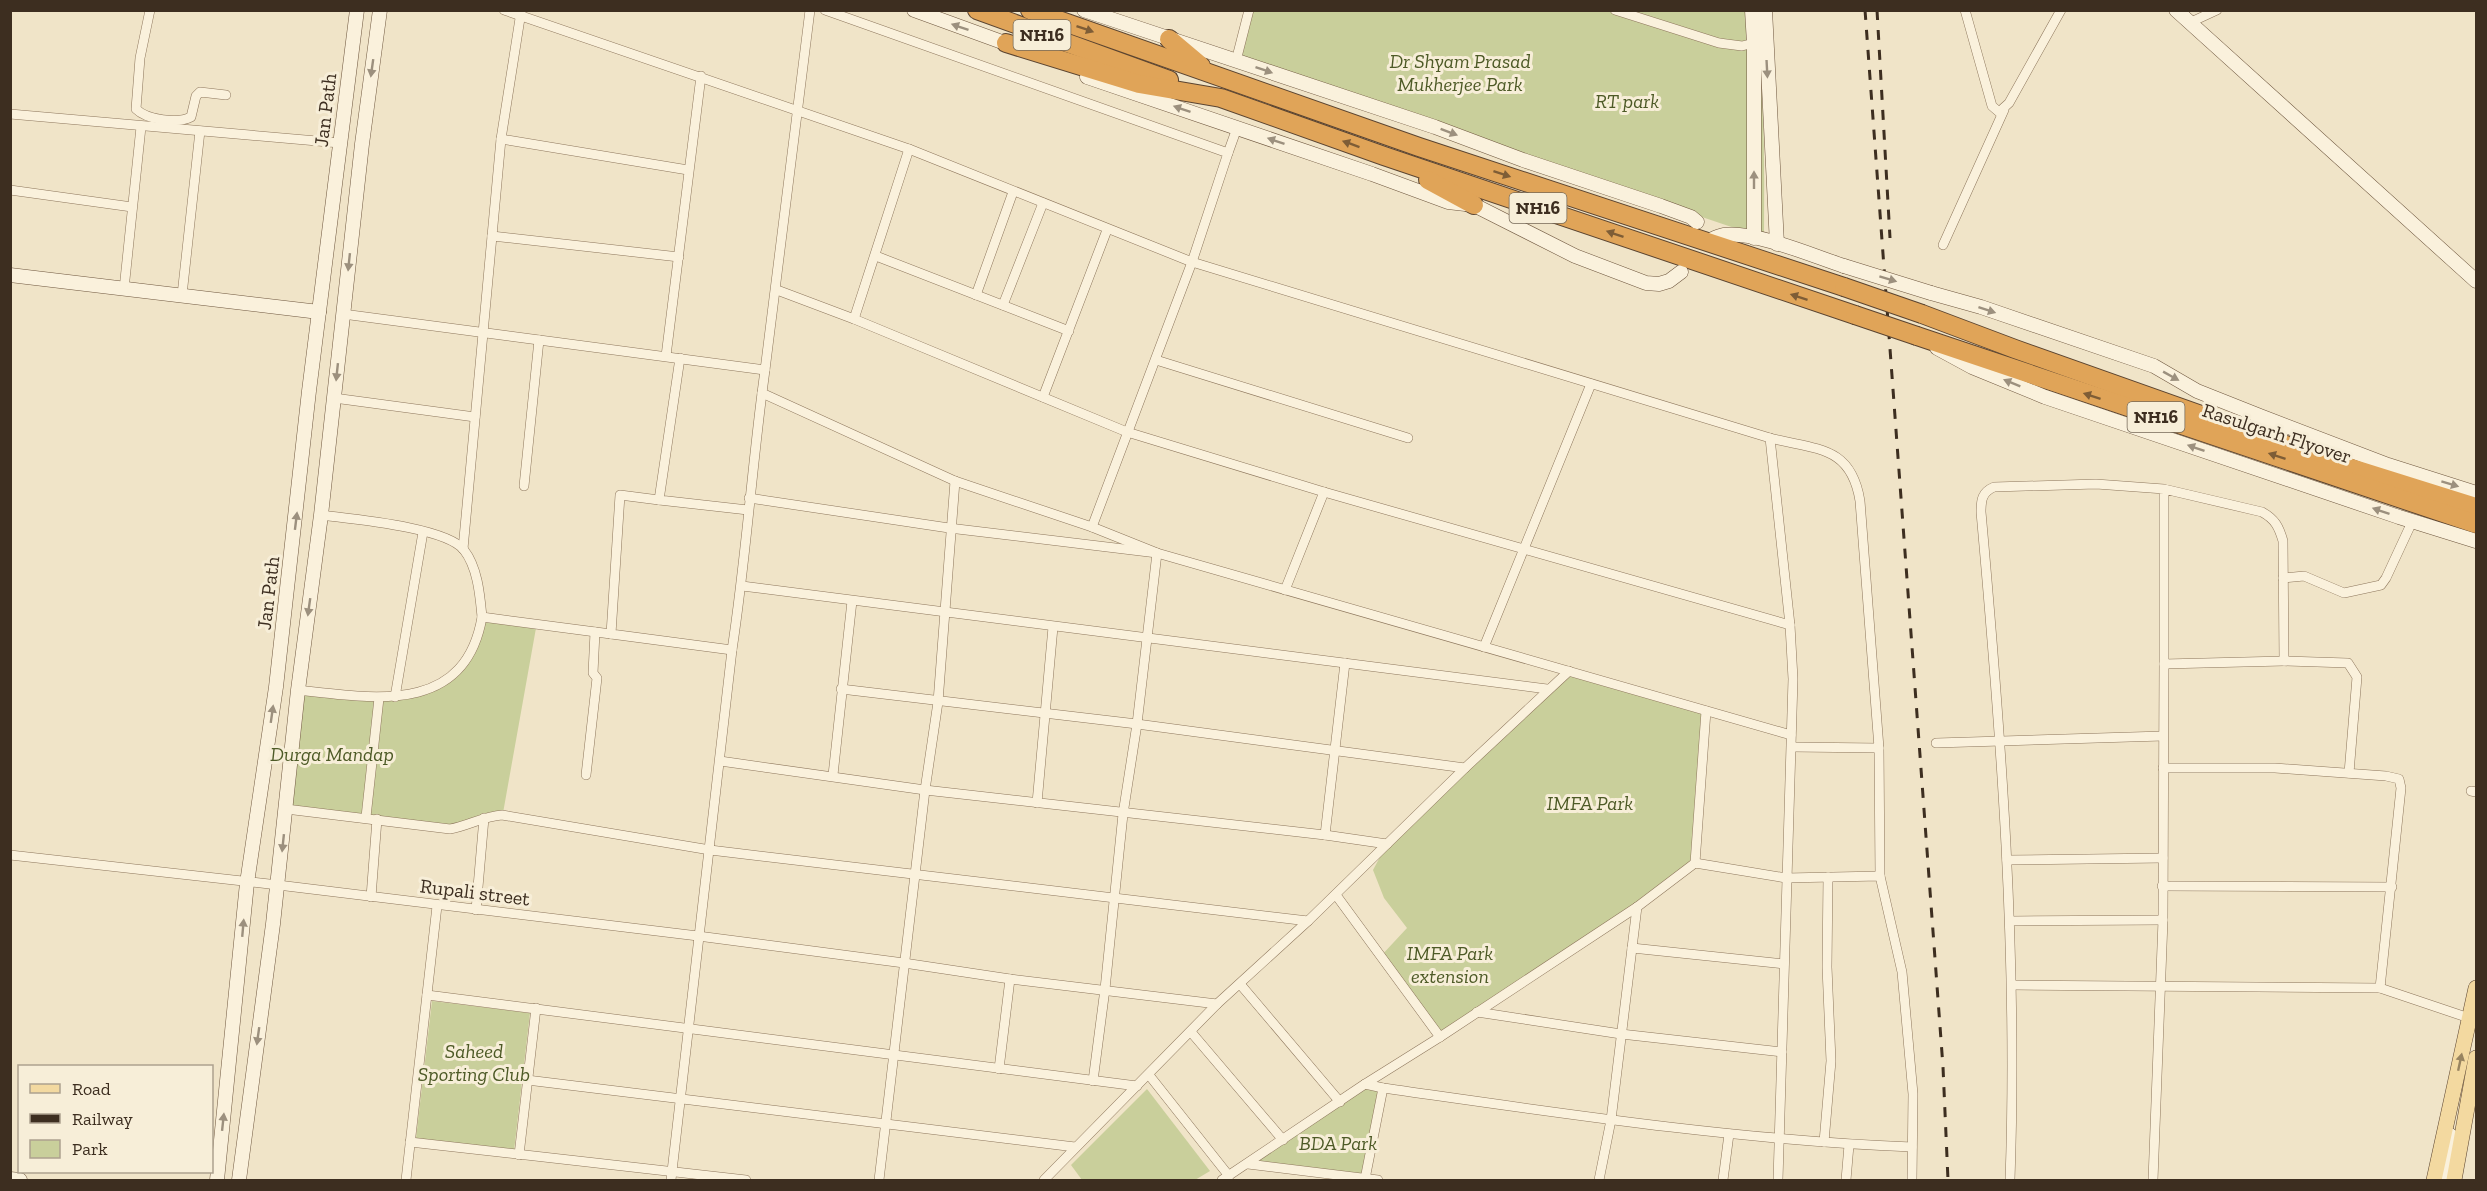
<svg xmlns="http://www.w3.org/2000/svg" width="2487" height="1191" viewBox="0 0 2487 1191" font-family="'Zilla Slab',serif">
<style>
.green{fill:#c9cf9b}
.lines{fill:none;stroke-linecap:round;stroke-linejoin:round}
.street-casing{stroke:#8d765c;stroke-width:10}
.secondary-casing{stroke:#6f573f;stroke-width:15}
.primary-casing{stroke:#5b4430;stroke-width:16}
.highway-casing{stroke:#5b4430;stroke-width:20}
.street{stroke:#faf1dc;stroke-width:9}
.secondary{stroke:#faf1dc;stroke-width:14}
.primary{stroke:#f3d9a0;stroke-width:15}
.highway{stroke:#e0a458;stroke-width:18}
.rail{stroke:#3d2e20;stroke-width:3;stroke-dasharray:10 10;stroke-linecap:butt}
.secondary-bridge-casing{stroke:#6f573f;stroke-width:15;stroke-linecap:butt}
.highway-bridge-casing{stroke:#5b4430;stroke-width:20;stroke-linecap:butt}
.secondary-bridge{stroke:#faf1dc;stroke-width:14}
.highway-bridge{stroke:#e0a458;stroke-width:18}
.oneway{fill:#9c907e}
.oneway2{fill:#7e5d36}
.oneway3{fill:#988460}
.labels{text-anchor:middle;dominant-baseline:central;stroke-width:6;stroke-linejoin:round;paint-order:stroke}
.shield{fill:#f7eed8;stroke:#756857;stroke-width:1.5}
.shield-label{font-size:18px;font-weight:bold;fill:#3d2e20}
.park-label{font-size:20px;font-style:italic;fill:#4d5a26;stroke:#f7eed8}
.street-label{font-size:20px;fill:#3d2e20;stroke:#f7eed8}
</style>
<rect width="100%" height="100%" fill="#f0e4c8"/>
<g class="green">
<path d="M1253,11h373l117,35 -113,-35h119c18,73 15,152 15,227l-526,-178z"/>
<polygon points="484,619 536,628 503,813 451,826 369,815 380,699 417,695 461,669"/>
<polygon points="1569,671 1706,711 1695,863 1440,1037 1380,957 1407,928 1384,898 1373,870 1387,844"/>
<polygon points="299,691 377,699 365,816 288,808"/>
<polygon points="432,1001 530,1013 514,1151 416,1138"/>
<polygon points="1365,1084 1383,1088 1365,1179 1248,1164"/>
<polygon points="1147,1089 1210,1171 1195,1180 1082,1180 1071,1165"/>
</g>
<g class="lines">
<g class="street-casing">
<g id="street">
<path d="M150,10l-10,48 -4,51c11,11 42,15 55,8l5,-21 4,-4 26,3"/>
<path d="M504,10l405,139 283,113 578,176c46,12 81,7 90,63l19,247 -87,-1"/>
<polyline points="825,10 1228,153 1192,262 1092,527"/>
<polyline points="1615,10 1719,43 1742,46 1754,43"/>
<polyline points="1965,10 1992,106 1999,112 2009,103 2061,10"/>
<polyline points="2191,22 2217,10"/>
<polyline points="1236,61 1249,10"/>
<polyline points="10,114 340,143"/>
<polyline points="501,139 688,170"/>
<polyline points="1228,153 1237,128"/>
<polyline points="10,190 132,207"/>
<polyline points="492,236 679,257"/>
<polyline points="1943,245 2004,110"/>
<polyline points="876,256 1069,331"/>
<polyline points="124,289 141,127"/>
<polyline points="777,290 854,319 1127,432 1324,492 1790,625"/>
<polyline points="182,295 200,131"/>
<polyline points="976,295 1013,192"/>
<polyline points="1003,305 1043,203"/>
<polyline points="343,314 765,370 810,10"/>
<polyline points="854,319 909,149"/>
<polyline points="666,356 701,76"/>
<polyline points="680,358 659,500 748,510"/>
<polyline points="1156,360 1408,438"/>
<polyline points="765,370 762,393 955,481 1092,527 1157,553 1791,735"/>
<polyline points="1043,397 1107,230"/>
<polyline points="334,398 475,417"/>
<polyline points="1770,438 1790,625 1793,679 1778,1180"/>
<polyline points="524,486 539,340"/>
<polyline points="749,498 949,528 1157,553 1137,724 1123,814 1105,989 1093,1081"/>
<polyline points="659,500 620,495 611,634 732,650"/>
<path d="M321,515c30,4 125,12 143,35 14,18 16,46 18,67l129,17"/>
<polyline points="463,549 501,139 521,12"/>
<polyline points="2283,578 2304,576 2344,593 2381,585 2386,578 2412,522"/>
<polyline points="742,586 1547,689"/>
<polyline points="1285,590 1324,492"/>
<polyline points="1484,647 1591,384"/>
<polyline points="2284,661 2348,663 2357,677 2349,773"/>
<polyline points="841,689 1137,724 1465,768"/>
<path d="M298,690c74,8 167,26 184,-73"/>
<polyline points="395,697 423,532"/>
<polyline points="1936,743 2163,736"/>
<polyline points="1879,748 1880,876"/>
<polyline points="720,761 925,790 1325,835 1387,844"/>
<polyline points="2163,768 2275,768 2386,776 2399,779 2401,788 2380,988"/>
<polyline points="586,775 597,678 593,673 595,632"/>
<polyline points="833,775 852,601"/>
<polyline points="2471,791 2476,792"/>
<polyline points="1037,803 1053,627"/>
<path d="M286,809l164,20c18,-3 34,-13 52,-14l208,35 598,71"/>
<polyline points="366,817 379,698"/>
<polyline points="1325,835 1345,663"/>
<polyline points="10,855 278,885 698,936 904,963 1010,979 1217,1004"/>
<polyline points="2007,860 2163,858"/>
<polyline points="1695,863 1706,711"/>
<polyline points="2162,886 2392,887"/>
<polyline points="1336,895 1440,1037"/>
<polyline points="371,897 377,819"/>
<polyline points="476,910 484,818"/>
<polyline points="2010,921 2163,920"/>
<polyline points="1632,948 1784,964"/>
<polyline points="1240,984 1340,1102"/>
<polyline points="2012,985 2380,988 2472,1019"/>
<polyline points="427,995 1137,1086"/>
<polyline points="1477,1012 1621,1034 1782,1052"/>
<polyline points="1191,1032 1283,1140"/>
<polyline points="999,1069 1010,979"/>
<polyline points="1149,1075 1229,1176"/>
<polyline points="527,1080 1075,1147"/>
<path d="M1365,1084l18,4c176,25 352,52 529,59"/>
<polyline points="410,1142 746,1180"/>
<polyline points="1824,1142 1831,1061 1827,967 1828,877"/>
<polyline points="519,1155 536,1008"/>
<polyline points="1248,1164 1378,1180"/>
<polyline points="1365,1179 1383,1088"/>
<polyline points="406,1180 437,906"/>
<path d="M671,1180l61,-530c13,-85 19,-171 30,-257"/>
<polyline points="879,1180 925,790 938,702 955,481"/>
<polyline points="1044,1180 1217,1004 1308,921 1465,768 1569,671"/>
<polyline points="1222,1180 1365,1084 1440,1037 1637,907 1695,863 1786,878 1880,876 1902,972 1913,1094 1912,1180"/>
<polyline points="1599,1180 1611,1120 1637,907"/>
<polyline points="1723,1180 1729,1134"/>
<polyline points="1846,1180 1849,1145"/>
<path d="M2010,1180c8,-223 -9,-446 -29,-668 0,-12 1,-20 13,-25l102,-3 68,5 98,23c13,7 17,15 21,29l1,120 -120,3v-175"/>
<polyline points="2153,1180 2163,920 2164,664"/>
</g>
</g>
<g class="secondary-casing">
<g id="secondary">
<polyline points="914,10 1013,46"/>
<polyline points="1084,10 1435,127 1523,160 1661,206 1691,217 1697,222"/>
<polyline points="1752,10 1754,43 1754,238"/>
<polyline points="1765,10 1777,244"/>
<polyline points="2176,10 2476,281"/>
<polyline points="1087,77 1372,174 1448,202 1474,205 1575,256 1646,283 1659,284 1669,281 1681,272"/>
<path d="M1706,242c5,-2 12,-6 18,-7 32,-4 89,21 120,31"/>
<polyline points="10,275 319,312"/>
<polyline points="1931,293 1981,307 2154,366 2197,391 2260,416 2388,465 2476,493"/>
<polyline points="1937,348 1972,367 2045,397 2399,517 2476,541"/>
<polyline points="10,1179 20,1180"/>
<polyline points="217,1180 247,883 276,687 309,391 357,10"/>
<polyline points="239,1180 273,924 298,690 321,515 362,144 380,10"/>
<polyline points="2443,1180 2450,1135"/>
</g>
</g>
<g class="primary-casing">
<g id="primary">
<polyline points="2434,1180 2476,988"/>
<polyline points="2454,1180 2476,1058"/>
</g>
</g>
<g class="highway-casing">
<g id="highway">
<polyline points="977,10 1169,80"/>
<polyline points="1030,10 1419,147 1844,287"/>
<polyline points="1169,39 1201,66"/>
<polyline points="1006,43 1139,84 1221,98 1384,156 1855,315"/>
<polyline points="1428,180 1474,205"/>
<polyline points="1922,314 2015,349 2342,465 2476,507"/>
<polyline points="1917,336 2476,524"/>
</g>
</g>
<use href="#street" class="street"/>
<use href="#secondary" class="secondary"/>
<use href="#primary" class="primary"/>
<use href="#highway" class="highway"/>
<g class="rail">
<polyline points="1865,10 1943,1067 1948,1180"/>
<polyline points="1877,10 1890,238"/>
</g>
<g class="secondary-bridge-casing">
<polyline id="secondary-bridge" points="1844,266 1931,293"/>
</g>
<g class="highway-bridge-casing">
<g id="highway-bridge">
<polyline points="1844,287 1922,314"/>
<polyline points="1855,315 1917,336"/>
</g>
</g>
<use href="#secondary-bridge" class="secondary-bridge"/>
<use href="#highway-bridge" class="highway-bridge"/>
</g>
<defs><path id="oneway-solid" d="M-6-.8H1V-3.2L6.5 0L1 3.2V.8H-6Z" transform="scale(1.5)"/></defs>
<g class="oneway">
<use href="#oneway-solid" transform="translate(960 27) rotate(-161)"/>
<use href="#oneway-solid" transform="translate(372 68) rotate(98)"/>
<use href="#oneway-solid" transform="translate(1767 69) rotate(87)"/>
<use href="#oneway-solid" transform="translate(1264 70) rotate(19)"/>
<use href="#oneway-solid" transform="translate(1182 109) rotate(-161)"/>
<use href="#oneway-solid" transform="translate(1449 132) rotate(21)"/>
<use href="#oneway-solid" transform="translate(1276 141) rotate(-161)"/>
<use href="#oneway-solid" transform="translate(1754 180) rotate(-90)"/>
<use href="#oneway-solid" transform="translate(349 262) rotate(96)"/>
<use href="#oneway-solid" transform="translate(1888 279) rotate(17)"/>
<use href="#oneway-solid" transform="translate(1987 310) rotate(18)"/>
<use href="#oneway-solid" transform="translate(337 372) rotate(96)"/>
<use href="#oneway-solid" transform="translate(2171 376) rotate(29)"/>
<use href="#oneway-solid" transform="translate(2012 383) rotate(-158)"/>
<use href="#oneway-solid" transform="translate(2196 448) rotate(-161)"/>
<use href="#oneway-solid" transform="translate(2450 484) rotate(17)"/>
<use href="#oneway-solid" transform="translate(2381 511) rotate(-161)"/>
<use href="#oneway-solid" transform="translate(296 521) rotate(-83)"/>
<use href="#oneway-solid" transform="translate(309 607) rotate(98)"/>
<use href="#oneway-solid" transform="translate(272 714) rotate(-82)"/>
<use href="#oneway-solid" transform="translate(283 843) rotate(96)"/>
<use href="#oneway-solid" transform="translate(243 928) rotate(-85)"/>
<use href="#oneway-solid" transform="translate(258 1036) rotate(98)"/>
<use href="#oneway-solid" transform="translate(223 1122) rotate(-84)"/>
</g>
<g class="oneway2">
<use href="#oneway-solid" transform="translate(1085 29) rotate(19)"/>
<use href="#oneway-solid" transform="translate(1351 144) rotate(-160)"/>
<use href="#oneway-solid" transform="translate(1502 174) rotate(18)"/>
<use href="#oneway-solid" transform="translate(1615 234) rotate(-161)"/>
<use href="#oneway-solid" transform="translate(1799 297) rotate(-162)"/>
<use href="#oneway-solid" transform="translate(2092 396) rotate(-162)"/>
<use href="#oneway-solid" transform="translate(2277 456) rotate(-162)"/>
</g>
<use class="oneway3" href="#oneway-solid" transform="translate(2460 1062) rotate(-78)"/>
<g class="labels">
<g class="shield">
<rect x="1013.5" y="20" width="57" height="30" rx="4.5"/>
<rect x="1509.5" y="193" width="57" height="30" rx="4.5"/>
<rect x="2127.5" y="402" width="57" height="30" rx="4.5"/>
</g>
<g class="shield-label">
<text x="1042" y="35">NH16</text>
<text x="1538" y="208">NH16</text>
<text x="2156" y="417">NH16</text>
</g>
<g class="park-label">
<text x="1460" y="61">Dr Shyam Prasad<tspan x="1460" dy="23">Mukherjee Park</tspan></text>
<text x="1627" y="101">RT park</text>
<text x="332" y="754">Durga Mandap</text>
<text x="1590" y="803">IMFA Park</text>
<text x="1450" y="953">IMFA Park<tspan x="1450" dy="23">extension</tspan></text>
<text x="474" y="1051">Saheed<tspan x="474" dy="23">Sporting Club</tspan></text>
<text x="1338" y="1143">BDA Park</text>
</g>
<g class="street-label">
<text transform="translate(325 110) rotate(-83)">Jan Path</text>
<text transform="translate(2277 433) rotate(18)">Rasulgarh Flyover</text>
<text transform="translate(268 593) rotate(-83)">Jan Path</text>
<text transform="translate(475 892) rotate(7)">Rupali street</text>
</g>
</g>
<rect width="2487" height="1191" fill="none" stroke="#3d2e20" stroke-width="24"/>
<rect x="18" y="1065" width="195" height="108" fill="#f7eed8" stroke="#ada18e" stroke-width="1.5"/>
<rect x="30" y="1084" width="30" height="9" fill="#f3d9a0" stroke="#ada18e" stroke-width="1.5"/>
<text x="72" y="1095" font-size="18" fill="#3d2e20">Road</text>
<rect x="30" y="1114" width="30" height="9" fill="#3d2e20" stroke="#ada18e" stroke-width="1.5"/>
<text x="72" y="1125" font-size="18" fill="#3d2e20">Railway</text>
<rect x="30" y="1140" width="30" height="18" fill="#c9cf9b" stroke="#ada18e" stroke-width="1.5"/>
<text x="72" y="1155" font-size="18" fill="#3d2e20">Park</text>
</svg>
